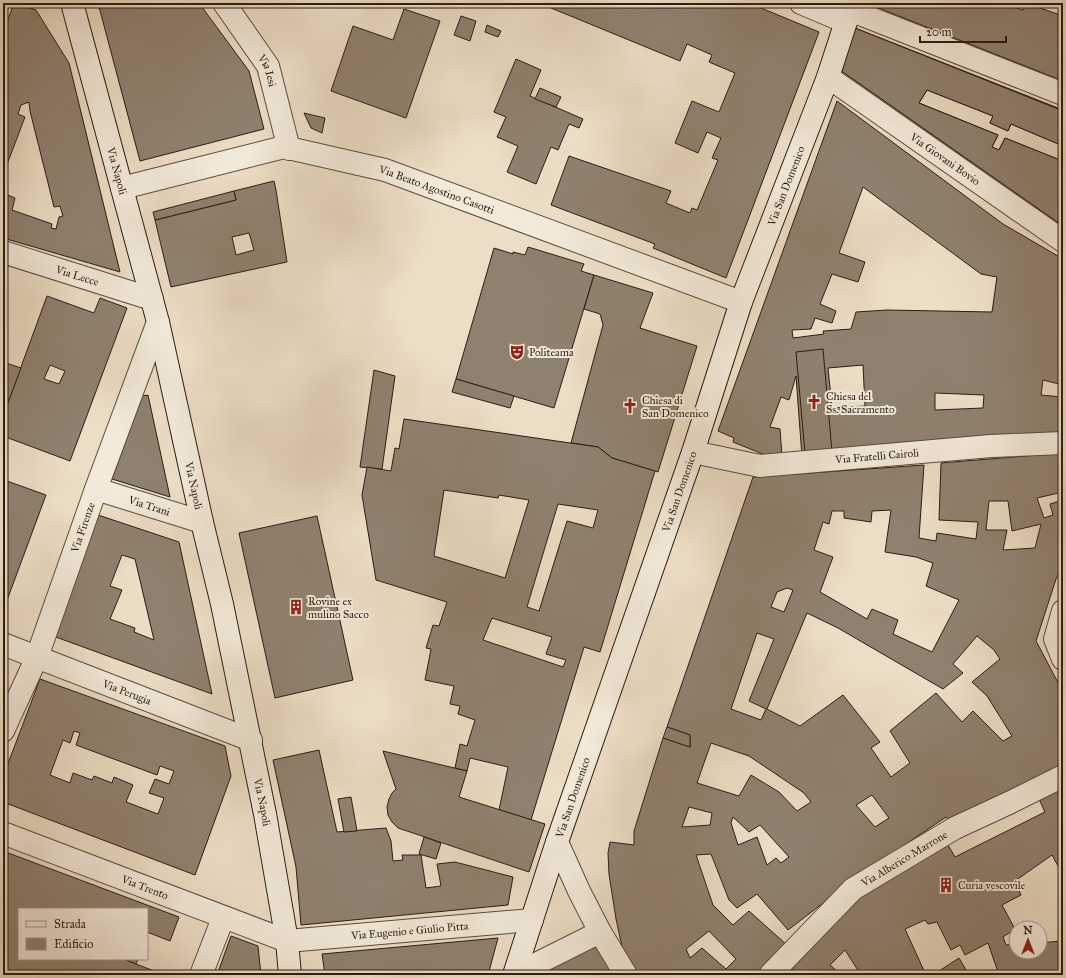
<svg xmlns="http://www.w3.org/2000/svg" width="1066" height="978" viewBox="0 0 1066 978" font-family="'IM FELL Great Primer',serif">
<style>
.building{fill:#8f8170;stroke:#2a1d12;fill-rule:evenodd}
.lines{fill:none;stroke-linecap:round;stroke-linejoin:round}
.street-casing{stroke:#5a4d3f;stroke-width:24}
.secondary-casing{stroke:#2a1d12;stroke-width:24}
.street{stroke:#f3eada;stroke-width:22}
.secondary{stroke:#f3eada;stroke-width:22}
.labels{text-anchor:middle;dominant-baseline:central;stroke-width:4;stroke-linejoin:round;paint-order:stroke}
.street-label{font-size:11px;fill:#2a1d12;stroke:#f3eada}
.poi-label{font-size:11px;fill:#2a1d12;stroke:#f3eada;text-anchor:start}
</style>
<rect width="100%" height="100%" fill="#ecdec6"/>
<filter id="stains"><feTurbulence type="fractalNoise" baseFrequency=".005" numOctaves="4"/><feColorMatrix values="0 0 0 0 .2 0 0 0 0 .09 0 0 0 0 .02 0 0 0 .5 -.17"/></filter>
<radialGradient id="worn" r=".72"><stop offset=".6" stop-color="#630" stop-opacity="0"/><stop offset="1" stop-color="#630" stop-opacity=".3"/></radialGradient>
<g class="building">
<polygon points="14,3 36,10 69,63 120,272 3,238 3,193 15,198 12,210 52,224 51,228 56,229 59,217 63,216 60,206 54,207 30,111 29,102 21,105 18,114 25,117 3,175 3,34"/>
<polygon points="98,3 199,3 249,71 264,129 140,161"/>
<polygon points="553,3 749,3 819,32 726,278 653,248 655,244 551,205 569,156 671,191 666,203 690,213 692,208 697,210 718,160 712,158 721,138 707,132 698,153 675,143 692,101 719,112 735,73 709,62 712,55 687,44 680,61 551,8"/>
<polygon points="866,3 990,3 1002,7 1003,4 1023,10 1026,3 1063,16 1063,81"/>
<polygon points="404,9 440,21 406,118 331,91 353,26 393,40"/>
<polygon points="461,16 476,21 470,41 454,35"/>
<polygon points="487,25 501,31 498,37 485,32"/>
<polygon points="855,28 1063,110 1063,146 1011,124 1008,131 990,123 993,116 927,90 919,103 998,135 992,147 999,150 1005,138 1060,160 1063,153 1063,226 840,70"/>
<polygon points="855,28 1063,111 1063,146 1011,124 1008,131 990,123 993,116 927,90 919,103 998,135 992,147 999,150 1005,138 1060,160 1063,154 1063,226 840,70"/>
<polygon points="516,59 541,70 530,96 583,119 579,128 569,124 558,150 551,147 536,184 507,172 518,146 497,137 506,117 494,112"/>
<polygon points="540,88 561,97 556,107 535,99"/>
<path d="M837,101l166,123 60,35v126l-20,-5 -2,15 22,2v43l-261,17 -6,-81 -7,24 -8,-3 -11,30 10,2 2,27 -12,1 -37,-15 1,-4 -16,-7zM863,187l118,87 16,3 -5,35 -105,-2 -31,2 -5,17 -28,2 1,3 -31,4 -1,-8 19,-1 4,-11 17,5 4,-12 -16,-7 12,-30 26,8 7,-20 -26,-9zM863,365l2,41 -33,2 -4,-40zM935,393l49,2 -1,13 -48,2z"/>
<polygon points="304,113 325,118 322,133 311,128"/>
<path d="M274,181l2,9 11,72 -116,25 -16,-67 81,-20 -2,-9zM249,233l5,17 -18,5 -4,-18z"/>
<polygon points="234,191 236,200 155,220 153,212"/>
<polygon points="528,247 584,264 581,271 594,275 554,408 456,379 494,248 513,254 513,252 525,255"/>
<polygon points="594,275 653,293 640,328 697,346 658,472 612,458 598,447 571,443 603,325 600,314 584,309"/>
<path d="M47,296l47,17 6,-15 27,10 -57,153 -67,-25v-20zM50,365l15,6 -6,13 -15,-5z"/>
<polygon points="823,349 832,452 805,453 796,352"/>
<polygon points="3,362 21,368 3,416"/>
<polygon points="374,370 395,376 382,469 360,467"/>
<polygon points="456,379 514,396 510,408 452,392"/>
<polygon points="148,395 170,497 112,479 142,396"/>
<path d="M404,419l194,28 14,11 43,13 -55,181 -16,-5 -53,173 -32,-10 9,-43 -38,-9 -3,13 -12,-3 5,-24 7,2 8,-26 -17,-6 2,-8 -10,-2 4,-18 -29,-6 6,-31 -5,-1 7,-23 6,1 8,-24 -71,-22 -14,-85 5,-28 24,4 4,-23 4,1zM444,490l54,8 1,-3 30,5 -24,78 -71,-22zM558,504l40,6 -5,18 -26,-7 -28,90 -12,-4zM492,618l60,19 -6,17 20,6 -3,7 -80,-27z"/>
<path d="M1063,453v39l-26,6 7,20 9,-3 -3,-11 13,-4v65l-7,14 -20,62 27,51v75l-110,58 -7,-8 -89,60 -69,53 -31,-36 -20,14 -8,-8 -18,-46 -15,1 17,50 20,20 16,-14 39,35 -25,29h-128l-12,-24 -7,-32 -7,-45 -1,-21 2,-11 24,3v-14l29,-93 27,9v-12l-23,-8 86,-250 171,-12 -5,73 17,3 1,-8 39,6 2,-17 -39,-2 2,-57zM989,501h19l4,30 29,-7 -6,24 -32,2 4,-20h-21zM891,510l-6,42 31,5 17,6 -7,23 33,14 -27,52 -39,-18 5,-14 -26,-11 -5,10 -47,-27 13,-35 -19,-7 9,-28 6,2 3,-13h12v7l27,4 1,-11zM787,588l6,2 -9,22 -13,-5 6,-15zM807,613l31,15 105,61 20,-16 -10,-9 24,-28 17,14 6,9 -28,23 15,14 25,40 -9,5 -30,-30 -11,11 -26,-29 -46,38 20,32 -19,14 -20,-29 9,-6 -37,-47 -43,31 -33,-17zM757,633l17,6 -25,62 17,8 -5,11 -30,-11zM711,743l38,13 55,37 7,9 -14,9 -18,-19 -28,-17 -12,21 -42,-13zM872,795l17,23 -14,9 -19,-22zM689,807l23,6 -2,12 -28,2zM733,817l16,15 11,-7 29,32 -8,6 -5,-5 -9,7 -10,-28 -19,8 -7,-22zM709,931l27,28 -10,10 -24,-21 -12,10 -4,-9z"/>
<polygon points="7,481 46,495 6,603 3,602 3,492"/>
<path d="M98,515l81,27 33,152 -159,-58zM122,555l13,4 19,81 -20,-8 1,-4 -25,-9 12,-29 -12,-4z"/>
<polygon points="317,516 353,680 275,698 239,533"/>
<path d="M40,679l185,67 6,30 -36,99 -192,-73v-25zM74,731l6,2 -4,12 81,30 3,-9 14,5 -5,13 -14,-5 -6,14 15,5 -6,16 -32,-12 7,-17 -19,-8 -2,6 -18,-7 -2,4 -19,-7 -3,10 -20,-8 13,-35 7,3z"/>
<polygon points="667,727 690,735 690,747 663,738"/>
<polygon points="319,750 337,832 386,828 391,841 393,861 403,860 402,855 421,855 426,888 441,886 437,864 455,862 513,877 508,905 301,925 296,867 273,760"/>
<polygon points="383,751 467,771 459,797 545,824 529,872 398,828 392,822 388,815 387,807 389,799 392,793 396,789"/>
<polygon points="1063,789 1063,875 1052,855 1015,881 1021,895 1002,905 1015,929 1003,937 1006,945 1016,944 1016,952 1040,952 1040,943 1061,941 1059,919 1063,917 1063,975 999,975 988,943 965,955 960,945 951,950 937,922 928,924 925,920 905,929 926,975 861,975 845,950 830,965 837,971 832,975 780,975 861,893 945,840 955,857 1045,812 1039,799"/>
<polygon points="351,797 357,831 344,832 338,799"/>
<polygon points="424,837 441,843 436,859 419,854"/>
<polygon points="3,851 179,917 170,941 147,932 147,909 19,909 19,959 124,959 136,964 159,973 158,975 3,975"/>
<polygon points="231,936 258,946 261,975 217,975"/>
<polygon points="498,938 488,975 325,975 322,954"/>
<polygon points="598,945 619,975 536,975"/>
<polygon points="959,958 969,975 933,975"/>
<polygon points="124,959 138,959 136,964"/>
</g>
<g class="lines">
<g class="street-casing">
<g id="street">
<path id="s1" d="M224,3l44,63 21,83"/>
<polyline points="801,3 846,22"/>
<polyline points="850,10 1063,94"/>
<path id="s2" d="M828,77l235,164"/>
<path id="s3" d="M122,188l162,-41 101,23 356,132"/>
<path id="s4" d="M3,252l149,47"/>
<path id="s5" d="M693,452l67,14 231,-20 72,-3"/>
<path id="s6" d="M96,489l106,33"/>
<polyline points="1063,611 1055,639 1063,659"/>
<path id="s7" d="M3,644l248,96"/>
<path id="s8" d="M3,731l34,-74 59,-168 62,-167"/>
<path id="s9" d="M3,833l284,108 245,-21"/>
<polyline points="557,842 579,891 600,932 626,975"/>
<polyline points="201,975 223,918"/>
<polyline points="514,975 600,932"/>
<path id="s10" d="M770,975l83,-86 102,-61 56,-26 52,-26"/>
</g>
</g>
<g class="secondary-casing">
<g id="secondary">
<path id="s11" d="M72,3l86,319 44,200 20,82 43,210 22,127 3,34"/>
<path id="s12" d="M514,975l43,-133 136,-390 48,-150 87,-225 24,-74"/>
</g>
</g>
<use href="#street" class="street"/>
<use href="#secondary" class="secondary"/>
</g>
<defs>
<g id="theatre-bare" transform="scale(1.2)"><path d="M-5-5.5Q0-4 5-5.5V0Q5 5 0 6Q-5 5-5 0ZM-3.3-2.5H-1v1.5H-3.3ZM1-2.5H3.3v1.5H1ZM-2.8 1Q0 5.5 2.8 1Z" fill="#8f2418" stroke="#f3eada" stroke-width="2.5" paint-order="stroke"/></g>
<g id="church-bare" transform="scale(1.2)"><path d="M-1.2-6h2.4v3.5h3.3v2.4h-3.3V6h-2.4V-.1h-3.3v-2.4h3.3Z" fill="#8f2418" stroke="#f3eada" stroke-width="2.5" paint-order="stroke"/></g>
<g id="building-bare" transform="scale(1.2)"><path d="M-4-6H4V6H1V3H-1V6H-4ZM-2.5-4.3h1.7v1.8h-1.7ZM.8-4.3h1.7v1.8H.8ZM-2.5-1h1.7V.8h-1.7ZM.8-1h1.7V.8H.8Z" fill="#8f2418" stroke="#f3eada" stroke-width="2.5" paint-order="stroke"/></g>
</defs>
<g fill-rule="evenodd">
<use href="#theatre-bare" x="517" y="352"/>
<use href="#church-bare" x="814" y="402"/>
<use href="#church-bare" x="630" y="406"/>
<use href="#building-bare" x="296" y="607"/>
<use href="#building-bare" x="946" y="885"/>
</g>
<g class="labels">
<g class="street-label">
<text stroke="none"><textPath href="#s1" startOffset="81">Via Iesi</textPath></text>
<text stroke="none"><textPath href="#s2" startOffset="143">Via Giovani Bovio</textPath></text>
<text stroke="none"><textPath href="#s11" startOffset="174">Via Napoli</textPath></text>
<text stroke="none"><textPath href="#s12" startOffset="835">Via San Domenico</textPath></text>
<text stroke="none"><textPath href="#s3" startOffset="326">Via Beato Agostino Casotti</textPath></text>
<text stroke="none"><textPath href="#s4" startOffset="78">Via Lecce</textPath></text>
<text stroke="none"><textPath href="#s5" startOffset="186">Via Fratelli Cairoli</textPath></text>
<text stroke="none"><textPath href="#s11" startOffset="498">Via Napoli</textPath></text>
<text stroke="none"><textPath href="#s12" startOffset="511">Via San Domenico</textPath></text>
<text stroke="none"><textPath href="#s6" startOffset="56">Via Trani</textPath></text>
<text stroke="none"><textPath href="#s8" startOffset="219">Via Firenze</textPath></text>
<text stroke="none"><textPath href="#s7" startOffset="133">Via Perugia</textPath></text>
<text stroke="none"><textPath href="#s12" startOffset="187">Via San Domenico</textPath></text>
<text stroke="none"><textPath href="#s11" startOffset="822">Via Napoli</textPath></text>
<text stroke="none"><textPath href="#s10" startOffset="179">Via Alberico Marrone</textPath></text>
<text stroke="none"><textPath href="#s9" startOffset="152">Via Trento</textPath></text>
<text stroke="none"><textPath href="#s9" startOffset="427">Via Eugenio e Giulio Pitta</textPath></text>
</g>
<g class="poi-label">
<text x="529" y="352">Politeama</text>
<text x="826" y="396">Chiesa del<tspan x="826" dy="13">Ss. Sacramento</tspan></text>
<text x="642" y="400">Chiesa di<tspan x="642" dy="13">San Domenico</tspan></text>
<text x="308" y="601">Rovine ex<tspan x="308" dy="13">mulino Sacco</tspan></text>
<text x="958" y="885">Curia vescovile</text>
</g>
</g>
<rect width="1066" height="978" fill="none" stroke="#ecdec6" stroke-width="16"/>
<rect x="4" y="4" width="1058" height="970" fill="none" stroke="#2a1d12" stroke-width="2"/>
<rect x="8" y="8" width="1050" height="962" fill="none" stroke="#2a1d12"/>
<rect x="18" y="908" width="130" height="52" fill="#f3eada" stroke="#a3988a"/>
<rect x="26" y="921" width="20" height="6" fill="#f3eada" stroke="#a3988a"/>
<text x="54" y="928" font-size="12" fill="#2a1d12">Strada</text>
<rect x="26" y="938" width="20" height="12" fill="#8f8170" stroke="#a3988a"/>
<text x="54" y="948" font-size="12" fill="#2a1d12">Edificio</text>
<g transform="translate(1028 940)"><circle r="19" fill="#f3eada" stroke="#a3988a"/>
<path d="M0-3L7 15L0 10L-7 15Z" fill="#8f2418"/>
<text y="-6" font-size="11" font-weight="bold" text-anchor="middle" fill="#2a1d12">N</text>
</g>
<path d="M920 36v6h86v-6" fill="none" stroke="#2a1d12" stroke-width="2"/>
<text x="926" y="36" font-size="12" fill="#2a1d12" stroke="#f3eada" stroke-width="3" paint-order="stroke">20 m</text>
<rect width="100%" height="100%" filter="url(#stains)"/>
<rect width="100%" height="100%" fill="url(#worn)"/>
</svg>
